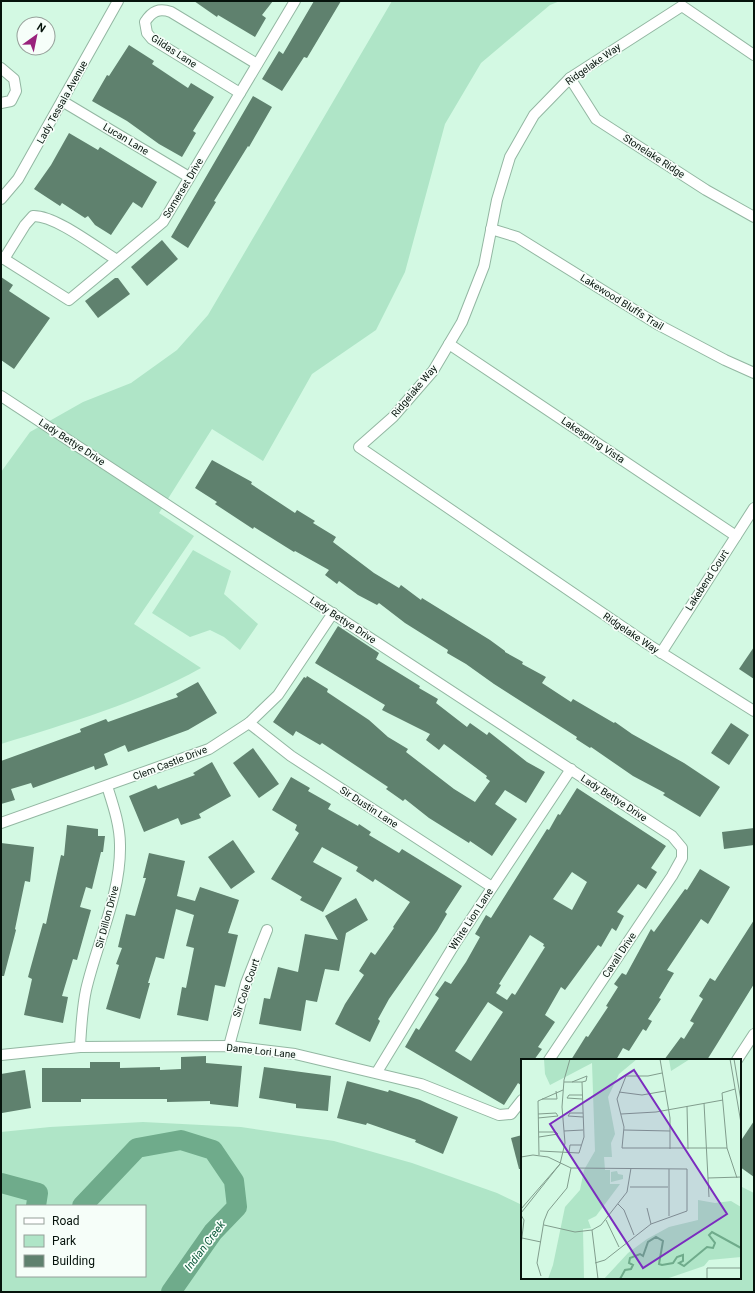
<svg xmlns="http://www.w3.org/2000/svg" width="755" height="1293" viewBox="0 0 755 1293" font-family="Roboto,sans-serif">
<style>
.green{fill:#afe5c7;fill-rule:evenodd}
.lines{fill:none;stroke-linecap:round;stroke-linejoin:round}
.river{stroke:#6fab8b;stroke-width:20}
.building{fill:#5f816e;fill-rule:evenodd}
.street-casing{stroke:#93b7a2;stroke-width:12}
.street{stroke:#fff;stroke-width:10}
.labels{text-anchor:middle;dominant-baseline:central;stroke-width:3.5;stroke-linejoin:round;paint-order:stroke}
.street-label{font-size:10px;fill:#06130c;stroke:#f6fef9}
.water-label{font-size:11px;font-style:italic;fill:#0d593a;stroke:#f6fef9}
.inset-river{fill:none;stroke:#6fab8b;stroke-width:2}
.inset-road{fill:none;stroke:#819d8d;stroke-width:1}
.view{fill:#7b2cbf;fill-opacity:0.15;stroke:#7b2cbf;stroke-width:2}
.inset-edge{fill:none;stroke:#06130c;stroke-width:2}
</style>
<rect width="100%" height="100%" fill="#d3f9e3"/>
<g class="green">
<path d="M392,1h168l-10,4 -69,58 -36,61 -40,148 -29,58 -64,44 -49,87 -51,-32 -53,84 35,23 -60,88 67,44c-63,35 -132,55 -200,76v-272l29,-40 53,-30 48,-19 46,-33 31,-35z"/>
<polygon points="193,550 231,571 224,594 258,624 240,650 224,637 210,630 190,637 152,613"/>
<path d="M143,1122l98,5 93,14 78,22 85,30 25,12v73h218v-92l14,7v99h-753v-160l49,-5zM17,1206h128v70h-128z"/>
</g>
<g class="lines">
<g class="river">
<polyline points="1,1183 38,1193 36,1206"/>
<polyline points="82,1206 137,1148 181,1140 213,1150 234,1181 237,1207 213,1232 171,1292"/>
</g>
</g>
<g class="building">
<polygon points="194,1 273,1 262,15 266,18 255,37 218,15 217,17"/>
<polygon points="314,1 341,1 307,58 304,57 282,91 262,79 279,51 283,54"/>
<polygon points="129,45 154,61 152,64 188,88 191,83 214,97 193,131 196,133 182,157 159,144 127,121 92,101 107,75 109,76"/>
<polygon points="253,96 272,107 249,147 248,146 214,201 216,202 188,248 171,237"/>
<polygon points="69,133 98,150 100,147 157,182 142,208 133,202 111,235 95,225 88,216 85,218 62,203 60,206 34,189 51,165"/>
<polygon points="162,240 178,259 147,286 131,267"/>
<polygon points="1,277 13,285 9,291 50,318 14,369 1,360"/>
<polygon points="115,278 118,278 130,294 98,318 85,301"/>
<polygon points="212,460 252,482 251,484 295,513 297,510 315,521 313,523 336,537 333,542 374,573 399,588 401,585 421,600 422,598 490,640 505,651 505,652 523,662 522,664 546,677 542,683 571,702 573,699 614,723 615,722 632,734 684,763 720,787 700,817 663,795 665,793 633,776 591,747 590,748 576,739 577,737 494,684 466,664 447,653 448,650 405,623 379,603 377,605 358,595 339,581 337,584 325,575 329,570 295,551 294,552 254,527 253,529 215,504 217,502 195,488"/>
<polygon points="338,626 379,653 376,659 420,686 419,688 438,699 436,703 467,727 470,723 487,735 489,732 527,762 545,772 526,803 505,790 495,804 517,819 492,856 470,841 469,843 429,818 405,799 403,801 386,789 388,787 322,743 320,745 296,731 293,736 273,722 304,677 306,678 307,676 328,689 327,692 369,720 388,737 408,749 406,752 454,789 475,802 490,781 486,778 487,776 444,744 439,750 426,740 430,734 382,710 385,705 315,663"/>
<polygon points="754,647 754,679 739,669"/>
<polygon points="198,682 217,713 188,730 128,752 125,745 104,754 108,765 95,770 94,766 33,788 31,783 11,789 15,800 1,804 1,761 81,732 80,729 106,719 108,722 178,697 176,694"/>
<polygon points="731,723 749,735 729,765 711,753"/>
<polygon points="253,748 279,784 259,798 233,763"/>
<polygon points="212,762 231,796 199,814 201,818 181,825 178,818 144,832 129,796 156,785 158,789 195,775 193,773"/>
<polygon points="291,777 310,788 308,791 331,804 328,809 358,826 359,824 371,832 369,835 399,853 402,849 462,886 445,912 447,914 437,931 389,999 378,1019 380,1021 370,1042 335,1024 345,1004 364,975 359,971 371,952 375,955 394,928 393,927 410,902 375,879 373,882 356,871 358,867 322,847 313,862 342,878 323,912 300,900 302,897 271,879 299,833 295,830 297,825 272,810"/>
<path d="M577,788l89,58 -15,22 6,4 -11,17 -8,-5 -21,28 7,4 -8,15 -4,-3 -11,19 -3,-2 -33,45 -4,-3 -16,28 10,7 -17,25 4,2 -8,11h-12v26l-4,-3 -14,22 -99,-58 11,-19 3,2 20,-32 -4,-3 10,-14 6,3 15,-22 14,-25 -5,-3 11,-19 5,3 56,-89 2,1 9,-16 2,1zM572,872l15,10 -15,28 -19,-11zM530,935l14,9 -1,2 2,1 -30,48 -3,-2 -5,7 -11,-7 5,-8 -2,-1zM488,1002l15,10 -32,49 -16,-10z"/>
<polygon points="67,825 98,829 98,836 105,836 103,852 101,852 92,889 86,887 80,907 91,910 77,960 73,959 62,996 68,997 63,1023 24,1015 32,979 28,977 43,923 46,924 61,855 64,856"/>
<polygon points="754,828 754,845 724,849 722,832"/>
<polygon points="233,840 255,872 231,889 208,857"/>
<polygon points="1,843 34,847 30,882 25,881 15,929 16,930 4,976 1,976"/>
<polygon points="149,853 185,861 177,896 195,901 200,887 239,900 228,933 238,935 225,987 215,985 208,1021 177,1015 182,987 186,988 194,948 186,946 194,915 176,909 164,959 156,957 148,983 150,983 140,1019 106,1009 119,965 116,964 122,948 118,947 126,914 135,916 146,878 143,878"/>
<polygon points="700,869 730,887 708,924 701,919 667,970 674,973 659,998 661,999 648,1019 652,1021 646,1031 643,1029 629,1051 623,1048 616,1060 571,1060 586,1036 588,1037 608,1007 606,1006 618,987 614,984 622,973 626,975 651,929 654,932 685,889 687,890"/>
<polygon points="356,898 368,920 346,933 339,971 325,969 317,1002 306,1000 301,1031 259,1024 264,998 270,999 278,967 298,972 305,934 338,940 325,916"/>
<polygon points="754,920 754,984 717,1044 707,1060 664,1060 681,1037 684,1039 694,1023 690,1021 703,999 699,996 710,978 715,981"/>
<polygon points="206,1056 206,1063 242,1066 238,1107 210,1104 210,1101 167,1102 167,1099 81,1099 81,1102 42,1102 42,1068 90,1068 90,1062 120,1062 120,1068 160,1067 160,1070 181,1069 181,1057"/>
<polygon points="264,1067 331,1076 328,1111 296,1108 296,1104 259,1098"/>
<polygon points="25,1070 31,1108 2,1113 1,1074"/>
<polygon points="347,1081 388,1092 389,1090 420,1100 458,1117 443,1154 415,1142 416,1140 367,1123 366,1125 337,1118"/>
<polygon points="754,1121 754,1177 740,1167 740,1142"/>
<polygon points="522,1135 522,1169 519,1169 511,1138"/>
</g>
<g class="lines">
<g class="street-casing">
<g id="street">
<polyline points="754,55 682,6 570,78 534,115 510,157 497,200 484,266 462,322 433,371 393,417 359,447 649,645 754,711"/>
<polyline points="1,68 14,79 16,91 11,101 1,103"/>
<polyline points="570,78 596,119 706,190 754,217"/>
<path d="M240,93l-88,-54 -5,-6 -2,-11c7,-11 14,-14 26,-10l86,52"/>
<polyline points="62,101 189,177"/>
<polyline points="1,199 18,179 118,1"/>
<polyline points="491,229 517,237 657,324 725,360 754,373"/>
<polyline points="1,257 69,300 163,222 295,1"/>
<path d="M4,259l21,-34 8,-9c22,-1 64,32 84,44"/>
<polyline points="449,344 736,536"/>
<polyline points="1,396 672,836 682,848 682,858 672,876 549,1060"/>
<polyline points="661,653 754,508"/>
<polyline points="249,723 291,756 492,887"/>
<polyline points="1,823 209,749 249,723 278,695 333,613"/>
<polyline points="229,1046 246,983 267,930"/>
<path d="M80,1047c1,-19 2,-38 6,-57 11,-48 35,-95 34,-145 0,-20 -7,-40 -13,-59"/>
<polyline points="1,1055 80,1047 229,1046 295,1054 421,1084 499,1115 511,1114 522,1100"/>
<polyline points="737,1060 754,1034"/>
<polyline points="377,1072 456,942 571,769"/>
</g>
</g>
<use href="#street" class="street"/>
</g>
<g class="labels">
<g class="street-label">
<text transform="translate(174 51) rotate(33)">Gildas Lane</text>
<text transform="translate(593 64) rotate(-35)">Ridgelake Way</text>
<text transform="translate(62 102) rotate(-61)">Lady Tessala Avenue</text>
<text transform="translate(126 139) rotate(31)">Lucan Lane</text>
<text transform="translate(654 156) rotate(33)">Stonelake Ridge</text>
<text transform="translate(183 188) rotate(-59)">Somerset Drive</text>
<text transform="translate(622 302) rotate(32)">Lakewood Bluffs Trail</text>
<text transform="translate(414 391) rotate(-50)">Ridgelake Way</text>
<text transform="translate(593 440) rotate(34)">Lakespring Vista</text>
<text transform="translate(72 442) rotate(33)">Lady Bettye Drive</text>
<text transform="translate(707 580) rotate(-57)">Lakebend Court</text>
<text transform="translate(343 620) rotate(33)">Lady Bettye Drive</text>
<text transform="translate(631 633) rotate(34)">Ridgelake Way</text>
<text transform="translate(170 763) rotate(-21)">Clem Castle Drive</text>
<text transform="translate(614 798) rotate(33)">Lady Bettye Drive</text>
<text transform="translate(369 807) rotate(33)">Sir Dustin Lane</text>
<text transform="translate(107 917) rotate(-75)">Sir Dillon Drive</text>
<text transform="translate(471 919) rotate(-57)">White Lion Lane</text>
<text transform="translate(619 955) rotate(-56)">Cavall Drive</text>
<text transform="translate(246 988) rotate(-71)">Sir Cole Court</text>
<text transform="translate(261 1051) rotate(6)">Dame Lori Lane</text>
</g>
<g class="water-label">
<text transform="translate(205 1246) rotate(-53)">Indian Creek</text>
</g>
</g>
<g transform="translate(521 1059)">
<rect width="220" height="220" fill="#d3f9e3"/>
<path d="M23,0h93l-18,15 -11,23 7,37 -4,9 1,14h-8l1,13h5v14h10l-24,32 -8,4 3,8 -8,1 1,50h-36l5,-14 12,-58 15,-17 4,-20 11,-19 -3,-88 -42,22 -5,-11zM148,0h21l-19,12zM96,112l1,3 5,1v4l-12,3v-10zM177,141l17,3 16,-2 10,6v50l-32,3 -5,6 -38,13h-62l24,-26 19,-14 22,-12 29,-7z" fill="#afe5c7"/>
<path class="inset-river" d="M99,220l5,-9 6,-1 2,-4 -4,-2 1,-5 10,-4 3,2 5,-14 8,-5 7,4 -4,23 3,1 11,-2 4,-6 6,-2v6l-4,2 5,3 23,-19 6,1 2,-5 -6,-8 3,-3 29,16"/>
<path class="inset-road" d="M139,0l10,59v31M209,0l11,64M213,0l7,42M141,14l-14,3h-22l-9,23 7,28 -2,21h105M43,23h18l4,-1 1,-5 -15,6M214,30l-13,4 5,55 10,30M98,33l23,3 23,-4M61,36h-13l-2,3 15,1M21,40h15l-1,-8M183,44l5,94M166,47l1,43M62,54h-13l-2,3 15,1M17,55l18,-1 2,3 -20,2M100,55l35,-2 67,-12M103,71l46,1M43,72l19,-1M18,73h17l2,2 -19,3M19,92l39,2 5,-16 -2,-55M48,94l1,-8h11M18,96l-1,-54 25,-11M0,98l12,-2 15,2 23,11 116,1v42l-36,13 -46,36 -10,3M39,105l5,-21 -3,-36 2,-27 6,-21M148,110v47M187,119l33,-1M109,128h38M97,145l6,6 10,25M126,149l4,16M0,150l39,-45 -39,49M0,156l3,5 -3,25M85,161l13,27M23,166l31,7 17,-2 9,-5 26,-33 4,-24M71,171l6,49M1,179l19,4M20,217l-4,-13 7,-42 4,-10 19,-23 4,-20M186,220v-11h34"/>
<path class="view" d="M113,11l93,144 -84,54 -93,-144z"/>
<rect width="220" height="220" class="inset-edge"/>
</g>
<rect width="755" height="1293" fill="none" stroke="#06130c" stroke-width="4"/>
<rect x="16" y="1205" width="130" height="72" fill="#f6fef9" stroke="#96a09a"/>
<rect x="24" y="1218" width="20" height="6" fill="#ffffff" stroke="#96a09a"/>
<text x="52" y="1225" font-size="12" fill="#06130c">Road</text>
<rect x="24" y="1235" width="20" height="12" fill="#afe5c7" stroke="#96a09a"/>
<text x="52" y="1245" font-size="12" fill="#06130c">Park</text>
<rect x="24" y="1255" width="20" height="12" fill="#5f816e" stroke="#96a09a"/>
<text x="52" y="1265" font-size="12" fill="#06130c">Building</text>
<g transform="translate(36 36) rotate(33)"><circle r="19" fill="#f6fef9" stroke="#96a09a"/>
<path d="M0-3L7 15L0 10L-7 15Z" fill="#99227c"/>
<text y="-6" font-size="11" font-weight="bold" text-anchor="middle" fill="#06130c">N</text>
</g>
</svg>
